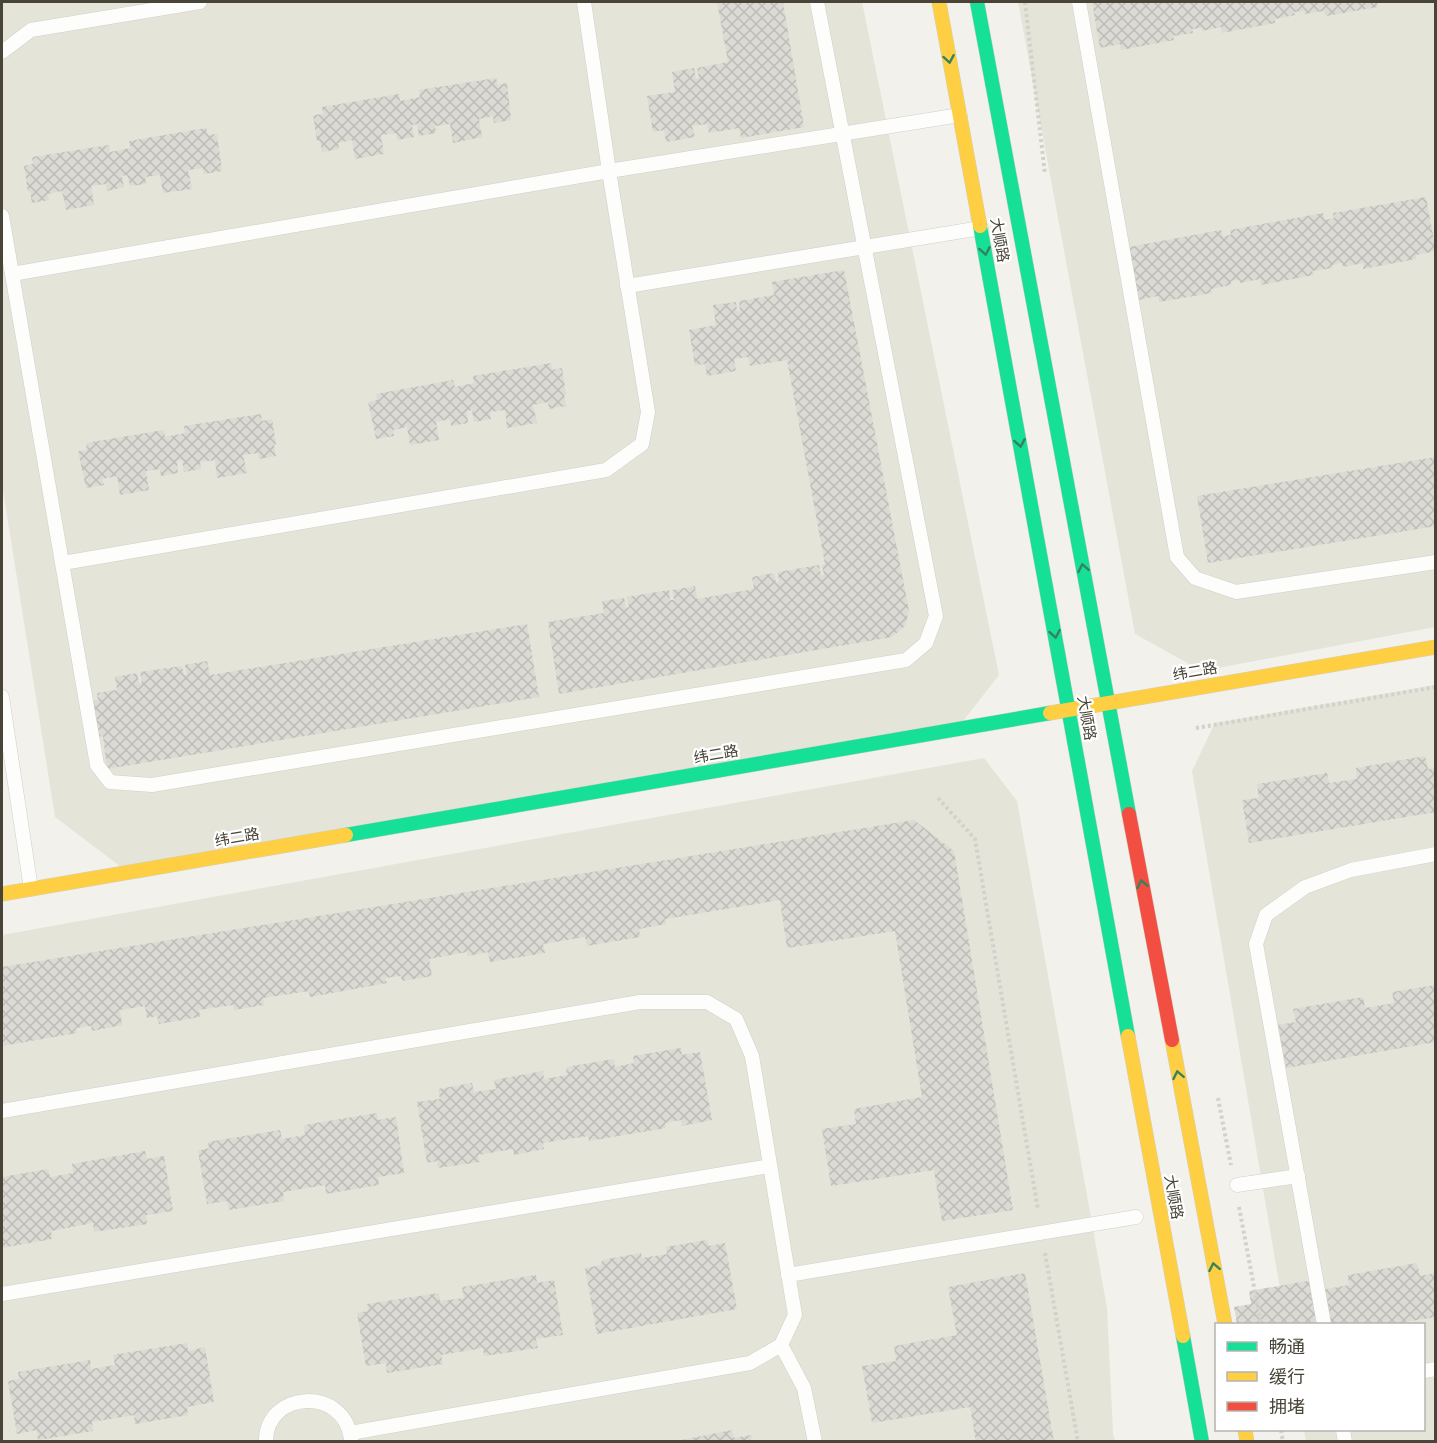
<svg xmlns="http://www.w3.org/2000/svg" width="1437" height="1443" viewBox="0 0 1437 1443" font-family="Helvetica,'Noto Sans SC',sans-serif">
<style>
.residential{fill:#e5e4d9}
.building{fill:url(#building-cross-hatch)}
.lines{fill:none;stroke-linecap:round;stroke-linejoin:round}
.lane-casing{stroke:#d0cfc9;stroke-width:15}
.fast-casing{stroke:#d1cfc3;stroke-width:15}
.slow-casing{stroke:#d1cfc3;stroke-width:15}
.jam-casing{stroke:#d1cfc3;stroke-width:15}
.path{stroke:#d2d1cb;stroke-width:4;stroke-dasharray:3 3;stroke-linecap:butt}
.lane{stroke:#fdfdfc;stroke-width:14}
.fast{stroke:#16e098;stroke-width:14}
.slow{stroke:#ffcf43;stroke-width:14}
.jam{stroke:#f24e42;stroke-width:14}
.oneway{stroke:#34825e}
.labels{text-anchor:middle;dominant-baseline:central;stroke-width:4.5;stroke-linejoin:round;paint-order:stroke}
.street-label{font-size:15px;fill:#484437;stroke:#fff}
</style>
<defs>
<pattern id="building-cross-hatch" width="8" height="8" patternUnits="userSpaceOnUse" patternTransform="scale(1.5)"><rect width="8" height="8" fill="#dbdad4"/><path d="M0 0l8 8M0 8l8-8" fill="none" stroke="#bdbcb7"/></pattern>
</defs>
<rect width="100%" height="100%" fill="#f2f1ec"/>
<g class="residential">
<polygon points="2,2 862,2 999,675 960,725 137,879 55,817 2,484"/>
<polygon points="1018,2 1435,2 1435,627 1202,671 1135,634"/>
<polygon points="1435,685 1435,1441 1306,1441 1304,1430 1424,1430 1424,1324 1286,1324 1192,771 1215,723"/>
<polygon points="984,758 1017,801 1107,1308 1113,1433 1115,1441 2,1442 2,935"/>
</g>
<g class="building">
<polygon points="717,2 783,2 804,127 741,138 739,128 709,133 707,124 692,126 695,137 666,142 664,130 653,132 647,96 675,92 672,72 694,68 696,78 699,78 697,68 728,62"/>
<polygon points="1092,2 1377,2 1378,7 1326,16 1324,11 1305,14 1304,11 1294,12 1295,15 1275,19 1275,23 1222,33 1221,27 1202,31 1201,28 1192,29 1193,33 1173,36 1174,40 1121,50 1120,44 1100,48"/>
<polygon points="496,78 498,85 507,83 511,120 494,123 493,116 479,119 482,137 453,143 450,124 435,126 436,133 419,136 417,124 412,125 414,137 397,140 396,133 381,135 384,154 355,159 352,140 338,143 339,149 322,152 320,141 317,141 313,115 323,114 322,107 399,94 400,101 420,97 419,90"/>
<polygon points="206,128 208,135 217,134 222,171 204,174 203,168 188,170 192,189 163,193 160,175 145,177 146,184 130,186 127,175 122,176 124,187 107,191 106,184 91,186 94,205 66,210 62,191 48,194 49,200 32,203 30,191 28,192 24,166 33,164 32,157 109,145 110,152 131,148 129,141"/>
<polygon points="1426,197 1436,251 1416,255 1416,259 1363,269 1363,263 1343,267 1342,263 1332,265 1333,268 1312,271 1314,275 1261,285 1260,279 1240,283 1239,280 1231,281 1231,285 1211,289 1212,293 1159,302 1158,296 1138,300 1129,247 1221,230 1223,236 1231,235 1230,230 1323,213 1325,220 1334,218 1333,213"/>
<polygon points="844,270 909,611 905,626 892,637 559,694 548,622 604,613 602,601 624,598 626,608 629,607 627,597 669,590 670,600 674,600 672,590 695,586 697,599 754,589 752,577 774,573 776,583 779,582 778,572 819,565 821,575 824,575 822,565 825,564 787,360 750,366 748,357 734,359 736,371 707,376 705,364 695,365 689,330 716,325 713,305 736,302 737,311 740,311 739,301 774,295 772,282"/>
<polygon points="551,363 552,370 562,368 566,394 564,394 566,406 549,409 548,402 533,405 537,423 507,428 505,410 490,412 491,419 474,422 472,410 467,411 468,423 451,426 450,419 436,422 439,440 410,445 407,427 393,430 394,436 376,439 368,402 377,400 376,394 453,380 455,387 474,383 473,376"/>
<polygon points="261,414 262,421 272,419 276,444 274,445 276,456 259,459 258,453 243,455 247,473 217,478 215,460 200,462 201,469 184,472 182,460 177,461 178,473 161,476 160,469 146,471 149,490 120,495 117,476 102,479 104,485 86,488 78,451 87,450 86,443 164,430 165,437 185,433 184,426"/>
<polygon points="1436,457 1436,526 1208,563 1197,496"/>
<polygon points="527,624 539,697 107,769 103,736 96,737 90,701 98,700 97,693 117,690 115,677 137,673 139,683 142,683 140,672 182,666 184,675 187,675 185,665 207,661 210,675"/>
<polygon points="1425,756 1428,769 1436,768 1436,812 1249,843 1242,800 1259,798 1257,784 1327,773 1329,783 1357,779 1356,768"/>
<polygon points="914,820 954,851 1013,1210 942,1221 934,1170 831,1186 822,1129 856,1124 854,1109 922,1097 895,931 787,948 780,900 665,919 666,924 639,929 640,937 587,946 585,937 543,944 545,953 490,962 488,952 468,956 467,952 429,959 432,976 402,981 401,976 385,978 387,983 310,997 309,991 263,998 264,1005 234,1010 233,1005 199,1010 200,1017 159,1024 157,1016 147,1018 145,1006 120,1010 122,1025 92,1031 91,1026 76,1028 77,1033 2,1046 2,967"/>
<polygon points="1436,985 1436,1042 1286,1068 1278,1025 1296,1022 1293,1009 1363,997 1365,1008 1394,1003 1392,992"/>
<polygon points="681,1048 682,1055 700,1052 712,1120 682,1126 681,1120 665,1123 666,1128 589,1141 588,1136 543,1143 544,1149 514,1155 513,1149 478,1155 480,1162 438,1168 437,1161 427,1163 417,1102 440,1099 438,1089 472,1083 474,1092 496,1089 494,1080 543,1071 544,1079 567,1075 566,1067 614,1059 615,1067 634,1063 633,1056"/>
<polygon points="377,1113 378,1120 396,1117 404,1173 378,1177 379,1185 326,1194 325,1185 283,1192 284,1201 229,1210 227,1201 207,1204 198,1151 209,1148 208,1142 280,1130 282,1139 305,1135 304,1125"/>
<polygon points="145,1151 147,1159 164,1156 173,1211 146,1215 147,1224 94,1232 93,1223 51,1231 52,1239 2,1248 2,1177 48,1169 50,1177 73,1173 72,1164"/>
<polygon points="707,1240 709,1246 725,1243 737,1309 597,1334 585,1268 601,1265 602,1260 641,1253 642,1258 667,1254 666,1247"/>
<polygon points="1417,1263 1420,1276 1436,1273 1436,1317 1394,1324 1237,1324 1234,1307 1251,1304 1249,1291 1319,1279 1321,1290 1349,1285 1348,1275"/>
<polygon points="1025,1273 1054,1442 976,1442 970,1407 872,1423 862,1366 896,1361 894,1346 957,1335 948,1287"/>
<polygon points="536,1275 537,1283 554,1280 563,1335 536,1339 538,1348 484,1356 483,1348 441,1355 443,1364 387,1373 386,1363 366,1366 357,1313 368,1311 367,1304 439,1293 440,1301 464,1298 462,1287"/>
<polygon points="187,1343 188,1351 205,1347 214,1402 187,1407 188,1415 135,1424 134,1415 92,1422 93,1431 38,1440 37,1430 17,1434 8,1381 19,1379 18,1372 90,1360 91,1369 115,1365 113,1355"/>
<polygon points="732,1430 734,1438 751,1435 752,1442 672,1442"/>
</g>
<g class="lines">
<g class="lane-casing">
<g id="lane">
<polyline points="1079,2 1177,557 1195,578 1236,592 1436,562"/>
<polyline points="2,52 31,30 200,2"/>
<polyline points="2,216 97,765 110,782 152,785 906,660 926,643 936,616 817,2"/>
<polyline points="12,274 609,171 960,115"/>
<polyline points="627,286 981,228"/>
<polyline points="63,563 606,470 642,444 648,412 609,171 584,2"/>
<polyline points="2,697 31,889"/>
<polyline points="2,1111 640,1002 707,1002 736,1019 752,1056 795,1315 781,1345 750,1363 350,1433"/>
<polyline points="1237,1185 1298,1176"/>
<polyline points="788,1275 1136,1217"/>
<polyline points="2,1294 770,1166"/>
<polyline points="1324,1324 1256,944 1266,915 1305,887 1351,870 1436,854"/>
<polyline points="781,1345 804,1388 815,1442"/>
<polyline points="1424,1371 1436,1369"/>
<polyline points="1343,1430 1345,1442"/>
<path d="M266,1442c-1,-51 78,-57 85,-3"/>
</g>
</g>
<g class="fast-casing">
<g id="fast">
<polyline points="977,2 1129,814"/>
<polyline points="980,226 1128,1036"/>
<polyline points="346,835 1050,713"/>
<polyline points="1183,1336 1202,1442"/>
</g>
</g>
<g class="slow-casing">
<g id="slow">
<polyline points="939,2 980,226"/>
<polyline points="1050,713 1436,647"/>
<polyline points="2,894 346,835"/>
<polyline points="1128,1036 1183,1336"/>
<polyline points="1172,1040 1225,1324"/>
<polyline points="1245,1430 1247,1442"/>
</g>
</g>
<g class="jam-casing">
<polyline id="jam" points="1129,814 1172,1040"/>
</g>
<g class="path">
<polyline points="1025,2 1045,174"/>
<polyline points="1196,728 1436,687"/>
<polyline points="938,798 975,839 1038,1210"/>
<polyline points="1218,1098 1231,1165"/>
<polyline points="1239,1207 1261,1324"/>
<polyline points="1045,1253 1078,1442"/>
<polyline points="1281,1430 1283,1442"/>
</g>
<use href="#lane" class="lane"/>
<use href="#fast" class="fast"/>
<use href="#slow" class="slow"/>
<use href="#jam" class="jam"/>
</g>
<defs><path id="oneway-chevron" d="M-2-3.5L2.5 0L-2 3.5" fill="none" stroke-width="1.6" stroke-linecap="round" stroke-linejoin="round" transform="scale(1.5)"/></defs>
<g class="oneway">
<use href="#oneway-chevron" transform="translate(949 59) rotate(80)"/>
<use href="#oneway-chevron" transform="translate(985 251) rotate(80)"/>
<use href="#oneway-chevron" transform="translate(1020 443) rotate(80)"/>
<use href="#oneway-chevron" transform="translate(1083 568) rotate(-101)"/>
<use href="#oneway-chevron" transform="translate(1055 634) rotate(80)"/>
<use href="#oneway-chevron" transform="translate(1142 884) rotate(-101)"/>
<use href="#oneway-chevron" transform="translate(1178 1075) rotate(-101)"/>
<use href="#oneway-chevron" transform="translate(1214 1267) rotate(-101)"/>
</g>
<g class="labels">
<g class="street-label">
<text transform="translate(1000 240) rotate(80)">大顺路</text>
<text transform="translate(1195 671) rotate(-10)">纬二路</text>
<text transform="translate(1087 718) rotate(80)">大顺路</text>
<text transform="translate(716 754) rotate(-10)">纬二路</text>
<text transform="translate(237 837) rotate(-10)">纬二路</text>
<text transform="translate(1174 1197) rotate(80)">大顺路</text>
</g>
</g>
<rect width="1437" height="1443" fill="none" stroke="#484437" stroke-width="6"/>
<rect x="1215" y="1323" width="210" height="108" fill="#ffffff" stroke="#b6b4af" stroke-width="1.5"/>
<rect x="1227" y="1342" width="30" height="9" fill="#16e098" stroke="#b6b4af" stroke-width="1.5"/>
<text x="1269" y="1353" font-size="18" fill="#484437">畅通</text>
<rect x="1227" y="1372" width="30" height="9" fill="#ffcf43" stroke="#b6b4af" stroke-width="1.5"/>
<text x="1269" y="1383" font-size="18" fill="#484437">缓行</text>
<rect x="1227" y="1402" width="30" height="9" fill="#f24e42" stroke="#b6b4af" stroke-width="1.5"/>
<text x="1269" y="1413" font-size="18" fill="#484437">拥堵</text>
</svg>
